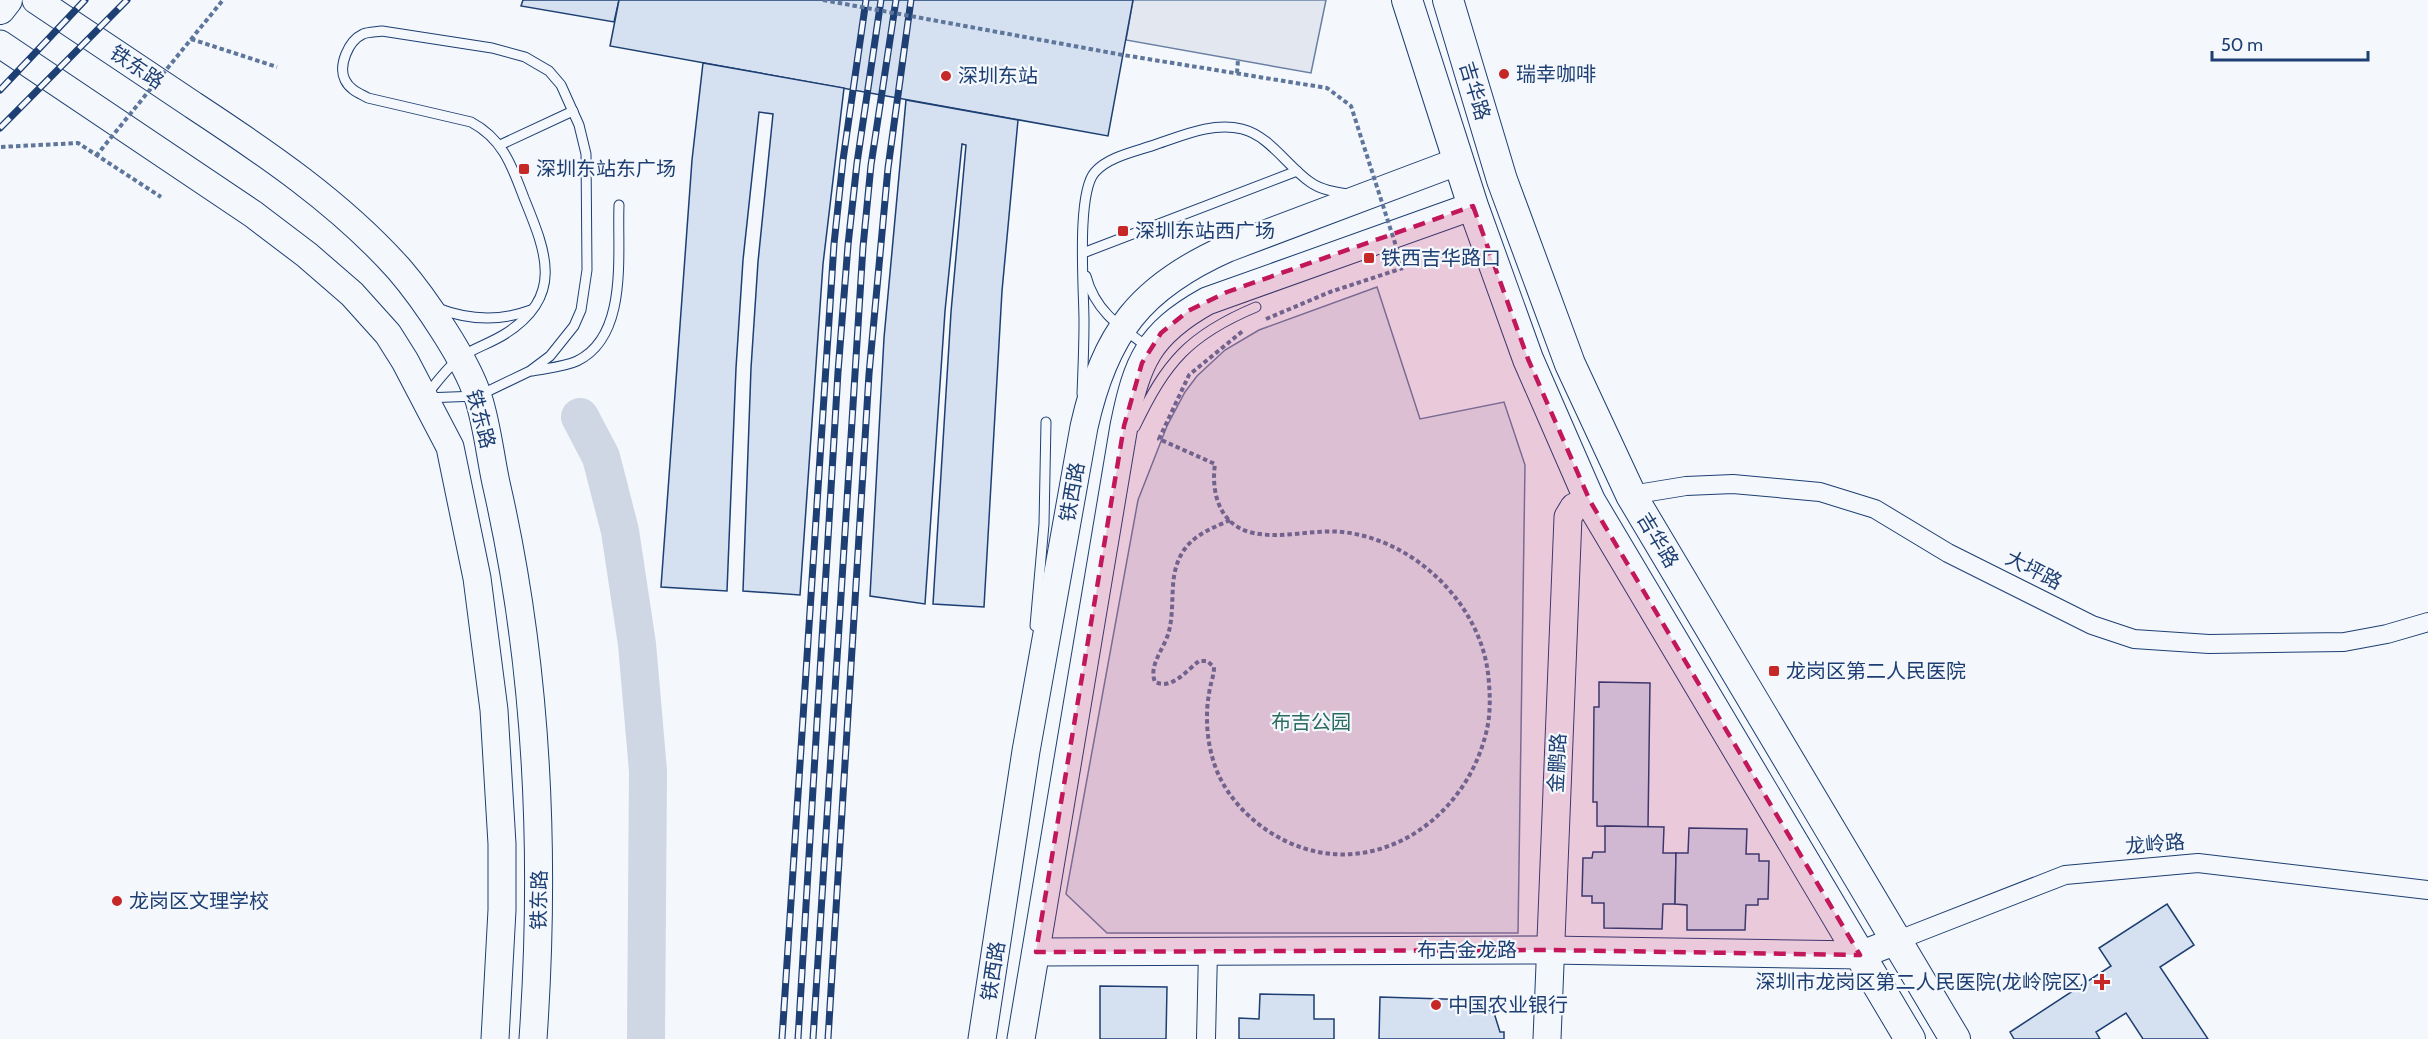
<svg xmlns="http://www.w3.org/2000/svg" width="2428" height="1039" viewBox="0 0 2428 1039" font-family="Cabin,'Noto Sans SC',sans-serif">
<style>
.green{fill:#e3e9f0;stroke:#687fa3;stroke-width:1.5}
.parking{fill:#e3e8f0;stroke:#687fa3;stroke-width:1.5}
.lines{fill:none;stroke-linecap:round;stroke-linejoin:round}
.river{stroke:#cfd7e4;stroke-width:38}
.building{fill:#d5e0f0;stroke:#1d3f73;stroke-width:1.5}
.lane-casing{stroke:#1d3f73;stroke-width:11}
.street-casing{stroke:#1d3f73;stroke-width:20}
.secondary-casing{stroke:#1d3f73;stroke-width:29}
.primary-casing{stroke:#1d3f73;stroke-width:32}
.path{stroke:#5e769c;stroke-width:4;stroke-dasharray:4.5 3;stroke-linecap:butt}
.lane{stroke:#f4f7fb;stroke-width:9}
.street{stroke:#f4f7fb;stroke-width:18}
.secondary{stroke:#f4f7fb;stroke-width:27}
.primary{stroke:#f4f7fb;stroke-width:30}
.rail-casing{stroke:#1d3f73;stroke-width:7}
.rail{stroke:#f4f7fb;stroke-width:4.5;stroke-dasharray:14;stroke-linecap:butt}
.path-bridge{stroke:#5e769c;stroke-width:4;stroke-dasharray:4.5 3;stroke-linecap:butt}
.marked{fill:#c2185b;fill-opacity:0.2;stroke:#c2185b;stroke-width:4.5;stroke-dasharray:12 8;stroke-linejoin:round}
.poi-dot{fill:#c62828;stroke:#f4f7fb;stroke-width:2}
.labels{text-anchor:middle;dominant-baseline:central;stroke-width:4.5;stroke-linejoin:round;paint-order:stroke}
.street-label{font-size:20px;fill:#1d3f73;stroke:#f4f7fb}
.poi-label{font-size:20px;fill:#1d3f73;stroke:#f4f7fb;text-anchor:start}
.park-label{font-size:20px;fill:#2c6c60;stroke:#f4f7fb}
</style>
<rect width="100%" height="100%" fill="#f4f7fb"/>
<polygon class="green" points="1377,287 1420,419 1504,402 1525,465 1518,933 1107,933 1066,894 1138,500 1167,426 1185,392 1197,376 1225,350 1259,330"/>
<polygon class="parking" points="1133,0 1326,0 1311,73 1126,40"/>
<g class="lines">
<polyline class="river" points="580,417 601,457 620,531 637,644 648,771 646,1039"/>
</g>
<g class="building">
<polygon points="523,0 619,0 614,22 521,6"/>
<polygon points="619,0 1133,0 1108,136 610,46"/>
<polygon points="703,63 844,88 823,264 800,595 743,591 751,368 758,262 773,114 759,112 743,260 736,368 727,591 661,587 692,160"/>
<polygon points="906,100 1018,120 1002,291 984,607 933,604 951,312 966,145 962,144 945,311 925,604 870,596 884,338"/>
<polygon points="1599,682 1650,683 1648,827 1597,826 1597,802 1593,802 1594,707 1599,707"/>
<polygon points="1605,826 1664,827 1663,853 1676,853 1675,904 1663,904 1662,929 1604,928 1604,903 1592,903 1592,896 1582,896 1583,858 1592,858 1593,852 1605,852"/>
<polygon points="1689,828 1747,829 1746,854 1759,854 1759,861 1769,861 1768,899 1758,899 1758,905 1746,905 1745,930 1687,930 1687,905 1675,904 1676,853 1688,853"/>
<polygon points="2167,904 2194,945 2160,967 2208,1039 2143,1039 2126,1013 2096,1032 2100,1039 2014,1039 2010,1032 2111,966 2099,948"/>
<polygon points="1100,986 1167,987 1166,1039 1100,1039"/>
<polygon points="1260,994 1314,995 1314,1019 1334,1019 1334,1039 1239,1039 1239,1018 1259,1019"/>
<polygon points="1380,997 1476,1000 1483,1004 1495,1016 1500,1032 1504,1032 1504,1039 1379,1039"/>
</g>
<g class="lines">
<g class="lane-casing">
<g id="lane">
<path d="M382,31l110,17 33,9 24,14 12,14 18,40 7,29 1,116 -6,40 -7,16 -24,30 -20,15 -52,25 -54,2c11,-13 23,-31 37,-41 13,-9 30,-14 44,-23 60,-38 41,-82 19,-136 -12,-32 -21,-59 -53,-76l-103,-24c-9,-5 -18,-8 -23,-18 -7,-14 3,-39 18,-46 5,-2 13,-2 19,-3z"/>
<polyline points="500,145 573,111"/>
<polyline points="1083,253 1297,171"/>
<path d="M1086,276c9,35 34,51 62,71"/>
<path d="M437,308c31,12 62,14 94,2"/>
<path d="M532,371c15,-3 32,-4 45,-10 52,-25 40,-108 42,-156"/>
<path d="M1082,394c1,-24 2,-49 2,-73 0,-30 -8,-128 11,-149 14,-16 43,-21 62,-28 27,-9 56,-22 85,-15 28,7 45,37 68,53 11,8 25,10 39,12"/>
<path d="M1135,427c31,-65 54,-92 121,-120"/>
<polyline points="1035,626 1044,524 1046,422"/>
</g>
</g>
<g class="street-casing">
<g id="street">
<polyline points="1631,495 1686,486 1733,484 1820,492 1875,509 1948,553 2092,625 2134,639 2209,644 2344,642 2387,634 2428,622"/>
<polyline points="1896,941 2065,875 2198,863 2428,890"/>
<polyline points="1206,1039 1208,951"/>
</g>
</g>
<g class="secondary-casing">
<g id="secondary">
<path d="M36,0c53,35 105,70 157,105 73,48 147,98 206,164 25,29 68,92 79,128 9,27 12,58 18,86 42,183 50,369 37,556"/>
<polyline points="0,44 253,214 307,255 352,294 388,334 405,361 450,447 477,578 494,710 502,844 502,910 495,1039"/>
<polyline points="1036,952 1549,950 1860,955 1896,941"/>
<path d="M982,1039l44,-288 58,-324c21,-94 56,-140 144,-179l231,-87"/>
<path d="M1021,1039l103,-613c13,-64 24,-92 83,-125l266,-95"/>
<polyline points="1547,1039 1568,517 1574,507 1590,501"/>
</g>
</g>
<g class="primary-casing">
<g id="primary">
<polyline points="1407,0 1473,206 1528,359 1590,501 1910,1039"/>
<polyline points="1448,0 1502,180 1570,364 1631,495 1955,1039"/>
<polyline points="0,9 7,0"/>
</g>
</g>
<g class="path">
<polyline points="191,39 277,67"/>
<polyline points="1237,73 1238,60"/>
<polyline points="1,147 78,143 161,197"/>
<polyline points="1266,319 1330,292 1403,268"/>
<path d="M1230,520c-17,8 -35,14 -46,30 -17,25 -8,53 -15,81 -4,17 -21,34 -14,51 17,8 31,-11 44,-21h8l7,6c0,10 -4,17 -5,27 -4,22 -2,48 5,69 9,28 30,52 54,68 91,60 197,-3 219,-102 4,-18 3,-38 1,-56 -9,-71 -75,-134 -146,-141 -30,-3 -63,8 -93,0 -30,-9 -38,-40 -34,-68l-56,-25 30,-64 55,-45"/>
</g>
<use href="#lane" class="lane"/>
<use href="#street" class="street"/>
<use href="#secondary" class="secondary"/>
<use href="#primary" class="primary"/>
<g class="rail-casing">
<g id="rail">
<polyline points="0,90 85,0"/>
<polyline points="0,128 127,0"/>
<polyline points="782,1039 834,244 843,160 866,0"/>
<polyline points="798,1039 838,372 848,245 857,163 881,0"/>
<polyline points="813,1039 863,247 871,165 896,0"/>
<polyline points="828,1039 869,374 888,168 911,0"/>
</g>
</g>
<use href="#rail" class="rail"/>
<g class="path-bridge">
<polyline points="823,0 1123,55 1327,88 1351,106 1403,268"/>
<polyline points="96,156 223,0"/>
</g>
</g>
<path class="marked" d="M1473,206l55,153 62,142 270,454 -311,-5 -513,2 88,-526 18,-63 19,-30 27,-22 39,-19z"/>
<g class="poi-dot">
<circle cx="1504" cy="74" r="6"/>
<circle cx="946" cy="76" r="6"/>
<rect x="518" y="163" width="12" height="12" rx="3"/>
<rect x="1117" y="225" width="12" height="12" rx="3"/>
<rect x="1363" y="252" width="12" height="12" rx="3"/>
<rect x="1768" y="665" width="12" height="12" rx="3"/>
<circle cx="117" cy="901" r="6"/>
<path d="M2099 973h6v6h6v6h-6v6h-6v-6h-6v-6h6z"/>
<circle cx="1436" cy="1005" r="6"/>
</g>
<g class="labels">
<g class="street-label">
<text transform="translate(137 67) rotate(34)">铁东路</text>
<text transform="translate(1475 91) rotate(73)">吉华路</text>
<text transform="translate(481 419) rotate(75)">铁东路</text>
<text transform="translate(1072 492) rotate(-80)">铁西路</text>
<text transform="translate(1658 540) rotate(59)">吉华路</text>
<text transform="translate(2034 570) rotate(27)">大坪路</text>
<text transform="translate(1557 763) rotate(-87)">金鹏路</text>
<text transform="translate(2155 844) rotate(-5)">龙岭路</text>
<text transform="translate(539 900) rotate(-89)">铁东路</text>
<text x="1467" y="950">布吉金龙路</text>
<text transform="translate(993 971) rotate(-81)">铁西路</text>
</g>
<g class="poi-label">
<text x="1516" y="74">瑞幸咖啡</text>
<text x="958" y="76">深圳东站</text>
<text x="536" y="169">深圳东站东广场</text>
<text x="1135" y="231">深圳东站西广场</text>
<text x="1381" y="258">铁西吉华路口</text>
<text x="1786" y="671">龙岗区第二人民医院</text>
<text x="129" y="901">龙岗区文理学校</text>
<text x="2088" y="982" text-anchor="end">深圳市龙岗区第二人民医院(龙岭院区)</text>
<text x="1448" y="1005">中国农业银行</text>
</g>
<g class="park-label">
<text x="1311" y="722">布吉公园</text>
</g>
</g>
<path d="M2212 51v9h156v-9" fill="none" stroke="#1d3f73" stroke-width="3"/>
<text x="2221" y="51" font-size="18" fill="#1d3f73" stroke="#f4f7fb" stroke-width="4.5" paint-order="stroke">50 m</text>
</svg>
